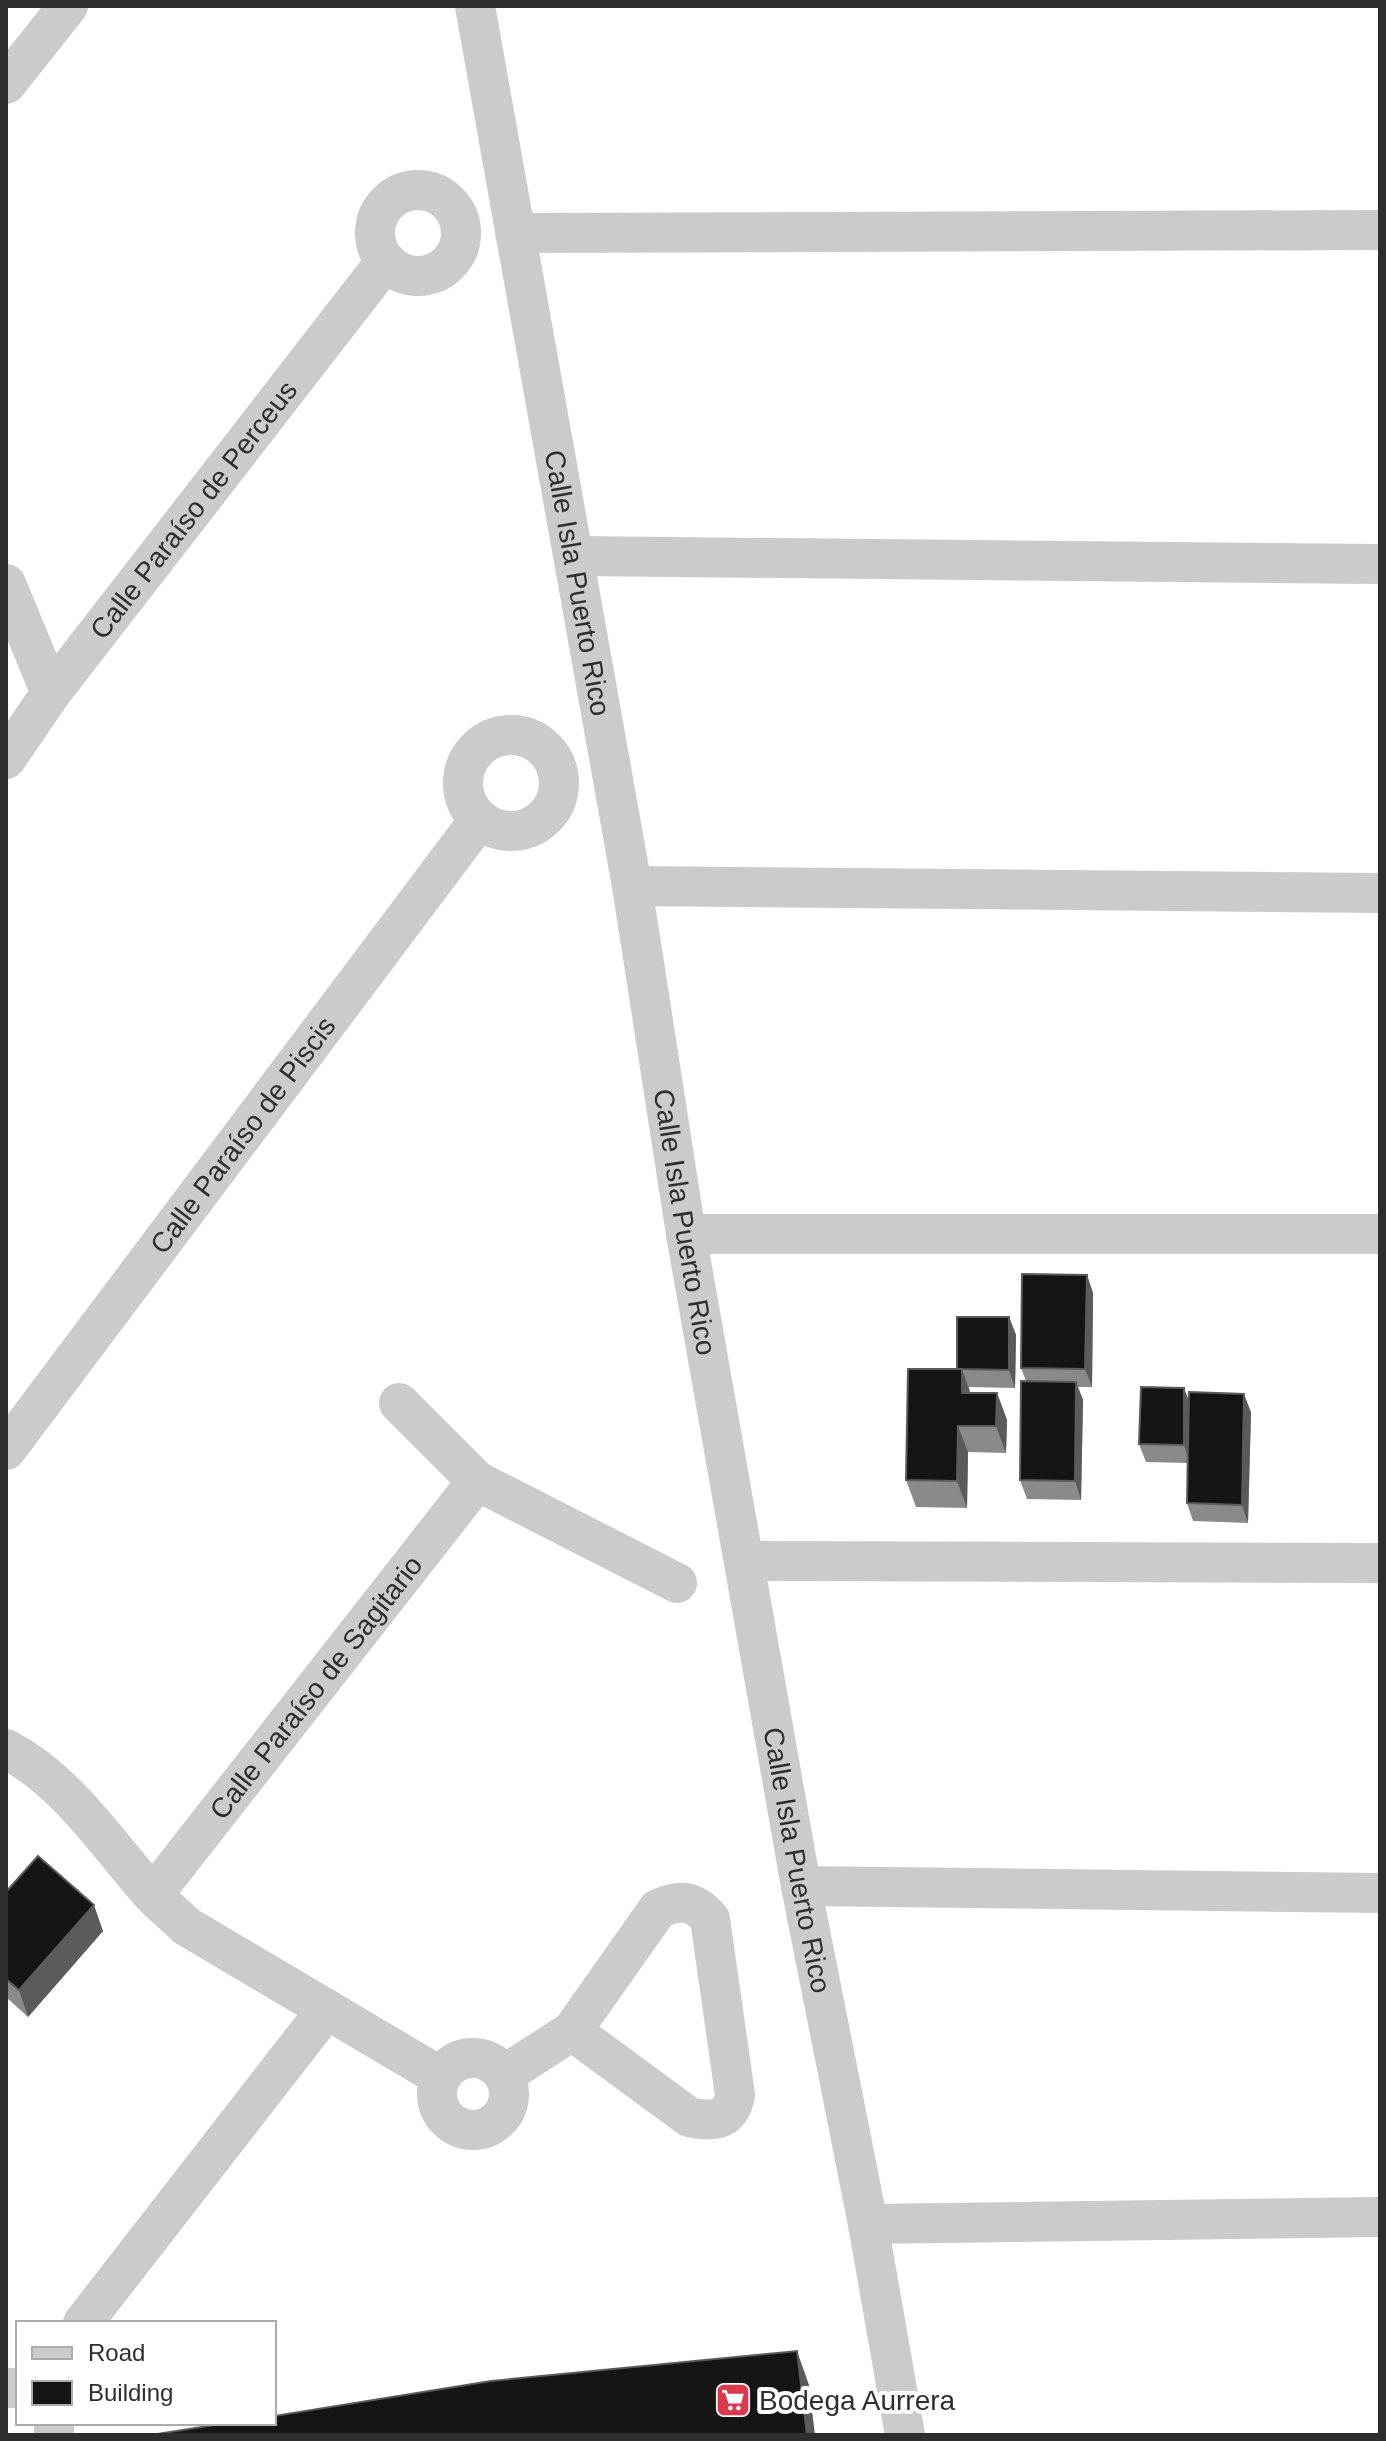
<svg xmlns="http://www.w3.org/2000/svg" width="1386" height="2441" viewBox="0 0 1386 2441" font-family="Arial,sans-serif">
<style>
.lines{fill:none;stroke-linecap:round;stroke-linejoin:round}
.minor{stroke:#cbcbcb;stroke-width:40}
.wall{fill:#8a8a8a}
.shaded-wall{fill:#5b5b5b}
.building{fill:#151515;stroke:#5b5b5b;stroke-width:2}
.labels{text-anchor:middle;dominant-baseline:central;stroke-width:8;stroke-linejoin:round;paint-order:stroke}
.street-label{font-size:28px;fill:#2e2e2e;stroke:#fff}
.poi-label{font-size:28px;fill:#2e2e2e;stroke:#fff;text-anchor:start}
</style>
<rect width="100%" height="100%" fill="#fff"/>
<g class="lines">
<g class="minor">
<path id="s1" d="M475,6l157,880 54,348 115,652 67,338 37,211"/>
<polyline points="6,84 68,6"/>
<circle cx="418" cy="233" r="43"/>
<polyline points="515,233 1380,230"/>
<polyline points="574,556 1380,564"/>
<polyline points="6,584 51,693"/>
<circle cx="511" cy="783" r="48"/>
<path id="s2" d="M6,759l45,-66 335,-432"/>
<polyline points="632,886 1380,893"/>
<polyline points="686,1234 1380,1234"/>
<polyline points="399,1403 477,1481 677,1583"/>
<path id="s3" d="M6,1450l473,-630"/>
<polyline points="745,1561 1380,1563"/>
<path d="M6,1749c60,31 100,93 144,143 11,12 24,22 36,34l255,151"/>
<polyline points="801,1886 1380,1893"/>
<path id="s4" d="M153,1895l324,-414"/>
<circle cx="473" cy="2094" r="36"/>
<path d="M504,2075l68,-44 86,-122c22,-10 36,-9 52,10l25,176c-5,27 -23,27 -46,22l-117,-86"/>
<polyline points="868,2224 1380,2217"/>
<polyline points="83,2323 327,2009"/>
<polyline points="6,2388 18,2388"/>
<polyline points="54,2423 54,2435"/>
</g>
</g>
<g class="wall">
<polygon points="1087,1275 1093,1293 1092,1387 1078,1387 1083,1400 1081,1500 1027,1499 1020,1480 1026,1381 1021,1368"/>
<polygon points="1009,1317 1016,1335 1015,1388 969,1387 970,1393 997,1393 1007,1420 1006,1453 968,1452 967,1508 916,1507 906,1480 957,1369"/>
<polygon points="1189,1400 1251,1412 1248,1523 1193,1521 1187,1503 1188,1463 1146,1462 1139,1444"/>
<polygon points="6,1892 103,1931 28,2017 6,1997"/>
</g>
<g class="shaded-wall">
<polygon points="1087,1275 1093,1293 1092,1387 1085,1369"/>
<polygon points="1009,1317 1016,1335 1015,1388 1009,1370"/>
<polygon points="962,1369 971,1395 962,1393"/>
<polygon points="1076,1382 1083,1400 1081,1500 1075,1481"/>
<polygon points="1184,1388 1191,1406 1190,1463 1184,1445"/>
<polygon points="997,1393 1007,1420 1006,1453 996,1426"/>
<polygon points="1244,1394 1251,1412 1248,1523 1242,1505"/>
<polygon points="958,1426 968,1452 967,1508 957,1481"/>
<polygon points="94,1905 103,1931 28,2017 19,1990"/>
<polygon points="797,2351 809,2385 815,2435 807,2435"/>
</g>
<g class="building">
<polygon points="1022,1274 1087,1275 1085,1369 1021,1368"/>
<polygon points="957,1317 1009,1317 1009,1370 957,1369"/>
<polygon points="908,1369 962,1369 962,1393 997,1393 996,1426 958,1426 957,1481 906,1480"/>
<polygon points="1021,1381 1076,1382 1075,1481 1020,1480"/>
<polygon points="1141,1387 1184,1388 1184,1445 1139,1444"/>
<polygon points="1189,1392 1244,1394 1242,1505 1187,1503"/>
<polygon points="38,1856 94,1905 19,1990 6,1979 6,1892"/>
<polygon points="797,2351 807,2435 151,2435 227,2423 274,2423 274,2416 491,2381"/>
</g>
<defs>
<g id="supermarket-square" transform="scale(1.8)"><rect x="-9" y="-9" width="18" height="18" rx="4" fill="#dd394b" stroke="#fff"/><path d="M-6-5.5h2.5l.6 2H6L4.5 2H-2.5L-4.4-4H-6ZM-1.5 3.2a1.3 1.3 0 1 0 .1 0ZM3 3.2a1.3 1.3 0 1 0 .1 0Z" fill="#fff"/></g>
</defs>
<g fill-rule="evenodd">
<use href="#supermarket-square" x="733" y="2400"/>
</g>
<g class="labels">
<g class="street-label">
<text stroke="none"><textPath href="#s2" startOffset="312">Calle Paraíso de Perceus</textPath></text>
<text stroke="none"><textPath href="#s1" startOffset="586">Calle Isla Puerto Rico</textPath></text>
<text stroke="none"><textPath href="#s3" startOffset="394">Calle Paraíso de Piscis</textPath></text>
<text stroke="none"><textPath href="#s1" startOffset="1234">Calle Isla Puerto Rico</textPath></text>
<text stroke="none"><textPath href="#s4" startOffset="264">Calle Paraíso de Sagitario</textPath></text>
<text stroke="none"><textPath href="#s1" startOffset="1882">Calle Isla Puerto Rico</textPath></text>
</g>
<g class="poi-label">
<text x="759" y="2400">Bodega Aurrera</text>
</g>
</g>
<rect width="1386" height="2441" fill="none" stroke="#2e2e2e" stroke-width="16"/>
<rect x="16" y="2321" width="260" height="104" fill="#ffffff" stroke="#ababab" stroke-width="2"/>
<rect x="32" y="2347" width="40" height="12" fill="#cbcbcb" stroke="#ababab" stroke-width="2"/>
<text x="88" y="2361" font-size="24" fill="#2e2e2e">Road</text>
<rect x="32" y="2381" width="40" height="24" fill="#151515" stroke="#ababab" stroke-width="2"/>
<text x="88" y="2401" font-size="24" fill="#2e2e2e">Building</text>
</svg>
